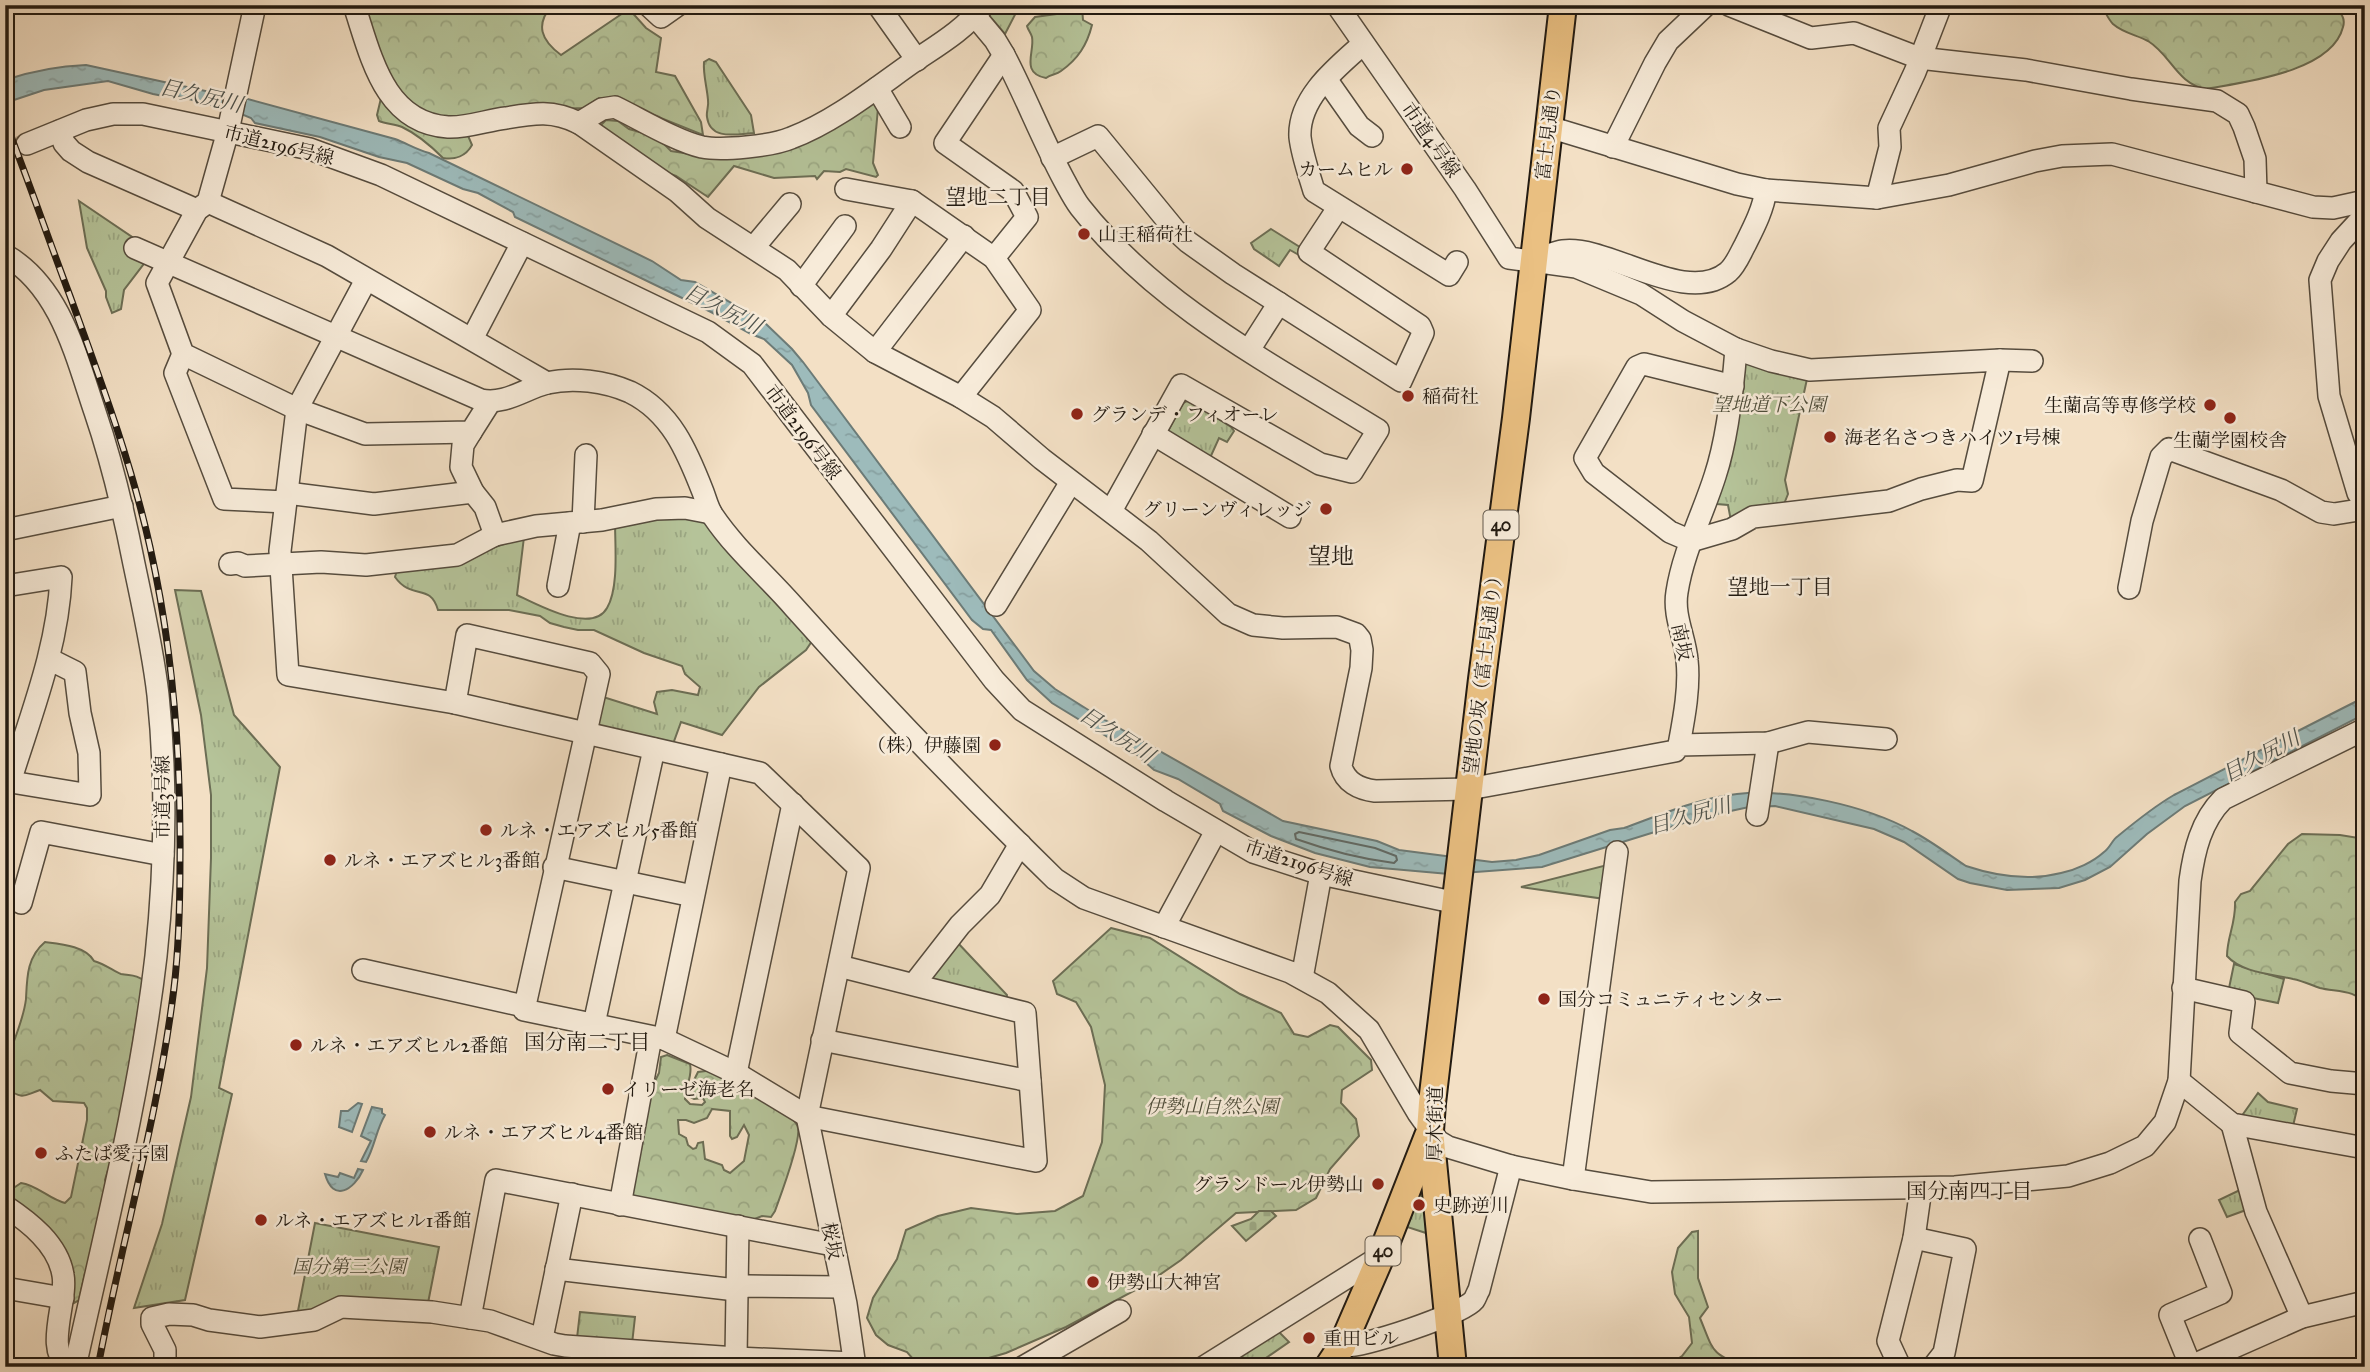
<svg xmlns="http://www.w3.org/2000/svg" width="2370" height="1372" viewBox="0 0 2370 1372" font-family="'IM FELL Great Primer','Noto Serif JP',serif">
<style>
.grass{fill:url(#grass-tufts);stroke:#6c6e55;stroke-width:2}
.forest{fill:url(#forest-crowns);stroke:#6c6e55;stroke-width:2;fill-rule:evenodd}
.cemetery{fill:url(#cemetery-stones);stroke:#6c6e55;stroke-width:2}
.water{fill:url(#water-ripples);stroke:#6c7b77;stroke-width:2}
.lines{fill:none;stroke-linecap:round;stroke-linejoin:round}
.shore{stroke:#606a66;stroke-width:2}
.minor-tunnel{stroke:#c9b8a1;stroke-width:21;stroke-dasharray:21 10;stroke-linecap:butt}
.minor-casing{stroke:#564c3e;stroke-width:24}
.major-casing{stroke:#221a11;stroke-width:30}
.minor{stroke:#f7ebd9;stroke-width:21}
.major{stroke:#eac082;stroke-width:26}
.rail-casing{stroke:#221a11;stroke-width:7}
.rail{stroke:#f7ebd9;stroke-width:4.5;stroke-dasharray:13;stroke-linecap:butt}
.poi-dot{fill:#8f2418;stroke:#f7ebd9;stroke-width:2.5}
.labels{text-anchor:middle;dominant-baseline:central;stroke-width:5;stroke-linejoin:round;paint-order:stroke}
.shield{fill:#f7ebd9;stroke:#62594d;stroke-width:2}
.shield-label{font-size:18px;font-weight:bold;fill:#221a11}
.street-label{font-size:19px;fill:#221a11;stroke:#f7ebd9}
.poi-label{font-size:19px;fill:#221a11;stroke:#f7ebd9;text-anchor:start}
.park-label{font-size:19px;font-style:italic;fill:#4e4d3a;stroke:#f7ebd9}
.water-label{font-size:21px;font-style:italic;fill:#4d524c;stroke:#f7ebd9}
.neighbourhood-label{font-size:21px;fill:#221a11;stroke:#f7ebd9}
.quarter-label{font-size:23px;fill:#221a11;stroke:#f7ebd9}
</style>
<defs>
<pattern id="grass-tufts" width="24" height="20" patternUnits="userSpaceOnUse" patternTransform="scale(1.75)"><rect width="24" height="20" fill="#b5c399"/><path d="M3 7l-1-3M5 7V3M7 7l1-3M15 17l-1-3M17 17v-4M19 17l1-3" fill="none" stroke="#9ba783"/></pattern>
<pattern id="forest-crowns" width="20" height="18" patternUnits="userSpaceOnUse" patternTransform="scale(1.75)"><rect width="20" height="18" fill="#b5c399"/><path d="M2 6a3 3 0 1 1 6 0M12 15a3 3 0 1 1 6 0" fill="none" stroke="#9ba783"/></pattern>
<pattern id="cemetery-stones" width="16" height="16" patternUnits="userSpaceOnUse" patternTransform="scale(1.75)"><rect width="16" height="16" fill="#b5c399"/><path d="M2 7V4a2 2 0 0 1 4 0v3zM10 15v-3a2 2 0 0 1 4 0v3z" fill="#9ba783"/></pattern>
<pattern id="water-ripples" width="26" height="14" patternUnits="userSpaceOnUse" patternTransform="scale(1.75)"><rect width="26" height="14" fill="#9dbbbb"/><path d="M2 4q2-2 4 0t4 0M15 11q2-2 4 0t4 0" fill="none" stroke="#87a0a0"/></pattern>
</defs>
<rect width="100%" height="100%" fill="#f3e0c5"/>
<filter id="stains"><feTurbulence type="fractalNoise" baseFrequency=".00286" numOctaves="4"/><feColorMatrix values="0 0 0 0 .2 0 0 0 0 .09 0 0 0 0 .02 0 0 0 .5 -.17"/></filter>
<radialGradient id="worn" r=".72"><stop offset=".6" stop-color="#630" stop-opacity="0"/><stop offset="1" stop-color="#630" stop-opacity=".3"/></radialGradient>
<g class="grass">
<polygon points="991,5 1020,5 1005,34 986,12"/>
<path d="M709,59l7,3 35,53 3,18c-17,1 -44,8 -47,-16 -1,-5 2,-11 1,-17 -1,-13 -5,-25 -4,-38z"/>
<polygon points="79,201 138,241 146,261 124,290 121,309 112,313 106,297 106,291 87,248"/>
<polygon points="1271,229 1303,249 1299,255 1290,250 1279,266 1254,249 1251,243"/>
<polygon points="1747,363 1807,379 1785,480 1788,494 1784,504 1731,521 1728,505 1717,504 1716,492 1742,368"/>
<polygon points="1189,400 1231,427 1234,431 1227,442 1219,438 1210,458 1168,431 1183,403"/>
<path d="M663,513l41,9 8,6 100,113 -6,9 -47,37 -37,48 -41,-13 -8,22 -84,-16 8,-33 60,19 -3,-12 3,-10 15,-2 26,5 2,-8 -15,-13 -3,-8 -38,-13 -50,-23h-16l-14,-3 -14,-4 -10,-7 -31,-6h-71c-8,-28 -26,-9 -43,-33l2,-7 69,-13 58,-20 -7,58c19,9 75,40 90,13 12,-20 8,-62 8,-86z"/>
<polygon points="175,590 201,591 234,715 280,767 219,1088 232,1094 185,1300 134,1308 162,1224 191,1097 207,968 211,858 211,795 201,715"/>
<polygon points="1611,864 1605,899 1521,887"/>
<polygon points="957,942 1007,995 1006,1000 932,980 928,973"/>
<polygon points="2234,964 2284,979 2278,1003 2228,993"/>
<polygon points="2258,1093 2268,1102 2297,1109 2293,1126 2241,1117"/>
<polygon points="1424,1178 1426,1233 1404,1226"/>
<polygon points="2242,1189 2246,1210 2227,1217 2219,1200"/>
<polygon points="315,1223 439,1247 428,1303 297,1316"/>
<polygon points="580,1312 635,1317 632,1344 577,1338"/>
<polygon points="1276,1329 1289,1342 1253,1367 1216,1367"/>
</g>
<g class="forest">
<path d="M360,5h192c-17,20 -11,35 9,50l68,-46 17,19 15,10 -5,34 19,4 26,46 2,13 -87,-35 -17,-2 -15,10 -27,1 -74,8 -55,1 -34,-30z"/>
<path d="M1057,5h69l2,2v3c-6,1 -12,-2 -17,-1 -8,2 -12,5 -21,3l-1,-4 -7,-1 1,13 9,5c-5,20 -14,34 -31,46 -5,4 -10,3 -15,7 -26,-5 -11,-26 -14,-41 -1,-4 -4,-7 -5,-11l8,-9 21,-3z"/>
<path d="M2101,5h223c11,4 23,8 19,22 -11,45 -99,55 -137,62 -29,-5 -35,-34 -58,-48 -11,-6 -25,-8 -35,-17 -5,-5 -8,-13 -12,-19z"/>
<path d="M381,98l85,33 6,14c-6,11 -17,15 -29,13 -11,-11 -26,-24 -41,-31 -7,-3 -16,-3 -23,-6l-2,-6z"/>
<polygon points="872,98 878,108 873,163 878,175 876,177 846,169 840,172 824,171 817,179 815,176 774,178 734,166 708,197 676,176 662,171 600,131 601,125 606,120 618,121 629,129 647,134 664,144 671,151 697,155 808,142"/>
<path d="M2302,834l38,1 25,4v166c-8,-16 -30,-13 -45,-17 -9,-3 -17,-7 -27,-9 -21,-5 -51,-6 -66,-23 0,-19 9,-33 8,-54l6,-8 9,-3 38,-47z"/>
<polygon points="1111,928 1150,938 1240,994 1281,1013 1294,1034 1308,1037 1330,1025 1338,1027 1371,1060 1372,1070 1342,1090 1341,1103 1356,1119 1359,1136 1330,1169 1316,1198 1296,1210 1236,1213 1181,1260 1145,1285 1066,1327 1006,1353 982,1360 974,1367 920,1367 907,1352 888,1345 876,1335 867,1318 873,1298 897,1259 906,1230 938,1216 971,1208 1017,1214 1055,1211 1083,1196 1102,1142 1105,1085 1091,1027 1076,1002 1057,994 1053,981"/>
<path d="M45,942c16,2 41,4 49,19 11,3 21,11 27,13 9,2 14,0 22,6l-30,186 -5,4 -3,10 6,13 -18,73 -8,7 -6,27 -5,3c-7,-18 2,-25 -4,-43l-60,-61 2,-10 9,-6c16,2 28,16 44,20l6,-6 16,-77v-12l-3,-5 -31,-2 -13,-11c-18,6 -15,10 -35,-2v-38l6,-1c6,-16 13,-33 15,-50 1,-22 1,-42 19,-57z"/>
<path d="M667,1055l23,9c3,13 -5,22 -5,35l5,5 12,1 3,-3 -2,-4 -9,1 -4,-2 3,-15 5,-10 16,-2 74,45c4,4 9,7 10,13 3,14 -17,66 -23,83l-4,6 -9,-1 -10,4 -125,-21 17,-96 15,-30 2,-16zM712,1109l18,2v25l2,3 5,-2 7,-12 5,10 -5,26 -14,12 -6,-3 -2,-5 -17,-6 -2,-17 -5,1 -2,5 -3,1 -5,-4 -2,-7 -7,-4 -1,-14h8l8,3 13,-5z"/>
<path d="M1698,1231v47l10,29 -8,11c14,34 10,35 45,49h-79l16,-11 10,-13 -3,-26 -14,-23 -3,-22 6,-24 14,-16z"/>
</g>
<polygon class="cemetery" points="1259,1211 1271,1211 1276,1216 1246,1241 1232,1226 1251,1219"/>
<g class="water">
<path d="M86,65l124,27h17l-4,16 -53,-14 -7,2 -10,-2 -45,-13 -64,9 -33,11 -6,-13v-8c27,-9 53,-14 81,-15z"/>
<path d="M244,98l151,41c13,5 20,10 34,14l223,108 29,19 14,2 69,40 28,27 11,13 231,309 21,18 43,27 185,105 94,20 22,9 93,12 24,-2 23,-5 71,-25 14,-2c36,-13 75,-30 113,-34 51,-6 130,12 175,37 19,10 36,23 54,35 30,10 64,15 95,7 15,-3 32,-11 43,-21 6,-4 8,-12 14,-16 17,-14 37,-30 56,-41 64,-33 127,-66 191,-98v17l-180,92 -38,28 -37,33 -25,13 -26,8 -52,2 -37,-7 -12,-4 -54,-37 -30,-13 -99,-23 -26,1 -46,10 -161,50 -93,7 -79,-7 -55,-14 -44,-17 -48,-25 -3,-7 -42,-25 -24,-9 -17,-15 -85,-52 -25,-23 -36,-50 -8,-1 -11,-9 -161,-215 -3,-12 -16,-28 -28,-26 -13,-5 -40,-22 -196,-95 -2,-5 -35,-19 -15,-4 -56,-26 -28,-6 -59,-20 -65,-14 -4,-5 -10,-4z"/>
<polygon points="5,386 10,409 6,458 14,485 13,498 5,501"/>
<polygon points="358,1103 362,1104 352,1132 339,1127 341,1111 348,1111"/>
<path d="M372,1107l10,2v4l3,2c-9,15 -10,31 -19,47l-5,-1 10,-20 -10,-5z"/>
<path d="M358,1169l5,1c-9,20 -30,33 -38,4l13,3 2,-4 14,5z"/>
</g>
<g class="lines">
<path class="shore" d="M1299,832l76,16 21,8 1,4 -3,3c-33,-4 -67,-13 -98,-24l-1,-5z"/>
<polyline class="minor-tunnel" points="5,151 27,144"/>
<g class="minor-casing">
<g id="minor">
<polyline points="255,5 228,131 208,202 197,210 157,283 183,354 297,409 365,434 471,432 490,402"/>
<path d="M354,5c17,51 30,118 94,122 19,1 40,-7 58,-9 29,-5 47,-8 73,5l99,69 29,26 80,52 44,46 44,36 86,45 32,20 49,42 107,82 79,73 25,11 30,3 54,-1 19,7 4,5 2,11 -1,18 -20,98c4,16 18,23 34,25l94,-2 206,-38 4,-6 89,-2 40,-11 78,7"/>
<polyline points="648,5 661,17 678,5"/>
<polyline points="878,5 917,60"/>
<polyline points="1337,5 1465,189 1509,258 1576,267 1641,294 1683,321 1736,349 1771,361 1810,370 2000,360 1972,481 1957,480 1921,489 1889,501 1753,517 1732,529 1691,541 1670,532 1594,473 1585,458 1637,367 1644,364 1733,386"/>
<polyline points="1729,5 1811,38 1854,33 1919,58 2026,70 2131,89 2217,101 2238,114 2244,127 2255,159 2256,192"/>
<path d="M975,16l20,24 9,15c21,40 38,84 60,125 5,9 10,19 16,27 78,99 193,158 298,223l-26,42 -32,-8 -139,-79 -70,126"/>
<path d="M1363,44c-27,24 -65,54 -63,93 2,18 9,37 14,54l135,84 8,-13"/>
<polyline points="1326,79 1359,126 1372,136"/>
<polyline points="877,88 900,127"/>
<path d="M579,123l23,-14 13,-2c25,12 61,34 87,40 20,4 70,-1 89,-9 43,-16 85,-50 122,-76 25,-17 51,-32 70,-56"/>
<polyline points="1549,127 1737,184 1766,190 1877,198 1949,185 2035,161 2062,156 2112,154 2313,207 2333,208 2365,201"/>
<polyline points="60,131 64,143 71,151 88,162 197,210"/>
<polyline points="27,144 86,120 113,114 143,114 310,149 381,175 708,332 752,364 994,680 1022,710 1166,801 1253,852 1321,874 1457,903"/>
<polyline points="1613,147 1655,63 1668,41 1706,5"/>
<polyline points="1052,158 1098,136 1175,230 1188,242 1233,274 1401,381 1423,333 1420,326 1309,252 1338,208"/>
<polyline points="846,189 912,201 994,258 1030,310 961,397"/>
<polyline points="1877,198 1890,147 1889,128 1915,72 1941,5"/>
<polyline points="208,202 327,256 547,383"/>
<polyline points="2365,215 2341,241 2328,261 2320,280 2329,396 2358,493 2365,503"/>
<polyline points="754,247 790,204"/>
<path d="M135,248l346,152c24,5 43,-11 66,-17 26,-6 58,-2 83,9 41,20 57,59 73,100 3,8 5,17 10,24 23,34 54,60 81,91 84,94 171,184 261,272l29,19 206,74 38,21 41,37 49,83 20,28 10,6 63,19 62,13 78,13 75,-1 229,-4 113,-11 42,-13 35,-17 20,-24 14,-41 11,-200c4,-30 11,-60 33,-82l142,-70"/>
<path d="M5,255c55,31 71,101 90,157 17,50 29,101 39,152 9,43 19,87 24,131 9,86 7,176 -2,261 -16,139 -51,275 -81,411"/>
<path d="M1542,257c7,-2 14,-5 21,-6 46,-6 123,56 165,21 8,-7 12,-18 17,-27 9,-18 18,-35 21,-55"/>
<polyline points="994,258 1027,217 1013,191 945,143 1004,55"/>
<polyline points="366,280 297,409 280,551 288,675 455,703 760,773 859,868 807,1116 846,1304 855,1367"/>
<polyline points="801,286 845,226"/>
<polyline points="831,316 881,249 912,201"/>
<polyline points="472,339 522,243"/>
<polyline points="1249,350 1279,303"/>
<polyline points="875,352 964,236"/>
<polyline points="183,354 175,373 224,499 286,502"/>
<polyline points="2000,360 2032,361"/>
<polyline points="471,432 463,445 461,467 473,492 485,507 495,535"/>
<polyline points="1153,434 1290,517"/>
<polyline points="287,493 374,504 473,492"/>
<polyline points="583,522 586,455"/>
<polyline points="5,530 122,506"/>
<polyline points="230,564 238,563 245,566 321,562 366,565 457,555 495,535 536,526 602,520 656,509 685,508 711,513"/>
<path d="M5,586l56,-9c-3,71 -30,137 -51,205"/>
<polyline points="558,586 570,523"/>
<polyline points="2129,588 2142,521 2161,457 2169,449 2281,490 2321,512 2334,514 2365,509"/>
<polyline points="996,605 1071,482"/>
<polyline points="455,703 467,635 590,663 599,674 524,1010 664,1039 736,1073 807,1116 1036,1161 1025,1013 839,966"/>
<path d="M1679,745c5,-27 11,-58 8,-85 -2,-23 -14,-44 -10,-68 6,-40 26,-78 38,-116 12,-36 18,-89 21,-127"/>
<polyline points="5,781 90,795 89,753 80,713 75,672 49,659"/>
<polyline points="1757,815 1768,743"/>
<polyline points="554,867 693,896"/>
<polyline points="21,903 41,832 163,855"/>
<polyline points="1164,927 1216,831"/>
<polyline points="363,970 524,1006"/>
<polyline points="1302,978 1321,874"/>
<polyline points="914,984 960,925 990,895 1020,844"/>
<polyline points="2183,988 2244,1002 2240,1033 2290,1073 2331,1081 2365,1084"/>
<polyline points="594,1024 654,749"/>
<polyline points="664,1039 721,764"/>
<polyline points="822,1040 1030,1081"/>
<polyline points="736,1073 793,804"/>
<polyline points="2179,1081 2232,1124 2365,1148"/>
<polyline points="2232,1124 2256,1212 2302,1317"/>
<polyline points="1573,1179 1617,852"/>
<polyline points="620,1205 651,1037"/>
<path d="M5,1206c24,16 53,38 58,69 5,27 -20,76 7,92"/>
<polyline points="1914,1238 1965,1249 1944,1353 1933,1367"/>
<polyline points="556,1269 736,1290 747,1286 842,1287"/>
<polyline points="5,1288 63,1298"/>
<polyline points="470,1318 496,1180 833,1245"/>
<polyline points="542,1338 572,1194"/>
<path d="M1342,1346c17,3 121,-32 132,-46 2,-3 3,-7 5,-10l32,-124"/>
<polyline points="736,1358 738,1226"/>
<polyline points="2191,1366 2302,1317 2365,1302"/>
<polyline points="165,1367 165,1350 152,1324 152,1318 169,1314 193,1315 209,1320 260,1327 314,1320 341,1307 432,1312 490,1321 554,1344 565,1346 736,1358 854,1363"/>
<polyline points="1023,1367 1120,1311"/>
<polyline points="1204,1367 1381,1256"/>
<polyline points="1900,1367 1888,1341 1914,1238 1921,1188"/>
<polyline points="2191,1367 2170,1315 2221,1293 2200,1239"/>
</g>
</g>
<g class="major-casing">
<g id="major">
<polyline points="1328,1367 1342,1346 1381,1256 1428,1136"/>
<polyline points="1453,1367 1430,1131 1432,1103 1482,679 1516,418 1563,5"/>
</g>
</g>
<use href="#minor" class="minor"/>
<use href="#major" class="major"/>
<g class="rail-casing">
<path id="rail" d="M5,121c23,58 43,117 65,175 30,83 61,165 80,251 23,103 31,207 30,313 0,43 -1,86 -6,128 -16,129 -52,252 -76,379"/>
</g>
<use href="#rail" class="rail"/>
</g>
<g class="poi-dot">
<circle cx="1407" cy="169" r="7"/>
<circle cx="1084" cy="234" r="7"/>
<circle cx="1408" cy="396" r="7"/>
<circle cx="2210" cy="405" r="7"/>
<circle cx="1077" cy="414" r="7"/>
<circle cx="2230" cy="418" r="7"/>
<circle cx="1830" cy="437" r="7"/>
<circle cx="1326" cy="509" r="7"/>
<circle cx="995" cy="745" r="7"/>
<circle cx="486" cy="830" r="7"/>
<circle cx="330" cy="860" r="7"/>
<circle cx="1544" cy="999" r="7"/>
<circle cx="296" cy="1045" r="7"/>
<circle cx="608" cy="1089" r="7"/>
<circle cx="430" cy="1132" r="7"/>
<circle cx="41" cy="1153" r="7"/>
<circle cx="1378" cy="1184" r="7"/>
<circle cx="1419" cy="1205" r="7"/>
<circle cx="261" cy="1220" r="7"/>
<circle cx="1093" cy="1282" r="7"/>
<circle cx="1309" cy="1338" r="7"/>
</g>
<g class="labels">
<g class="shield">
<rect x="1483.5" y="510.5" width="35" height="29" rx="5"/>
<rect x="1365.5" y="1236.5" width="35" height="29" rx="5"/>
</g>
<g class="shield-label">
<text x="1501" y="525">40</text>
<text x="1383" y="1251">40</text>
</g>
<g class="street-label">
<text transform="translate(1548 133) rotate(-83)">富士見通り</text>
<text transform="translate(1431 140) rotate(55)">市道4号線</text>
<text transform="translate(279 145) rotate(14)">市道2196号線</text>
<text transform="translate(803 432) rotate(53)">市道2196号線</text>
<text transform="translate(1682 642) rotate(78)">南坂</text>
<text transform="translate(1483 671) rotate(-83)">望地の坂（富士見通り）</text>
<text transform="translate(162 797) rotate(-90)">市道3号線</text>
<text transform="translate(1299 863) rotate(18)">市道2196号線</text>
<text transform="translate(1435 1124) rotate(-89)">厚木街道</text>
<text transform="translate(832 1241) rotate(78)">桜坂</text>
</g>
<g class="poi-label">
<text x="1393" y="169" text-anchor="end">カームヒル</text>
<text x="1098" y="234">山王稲荷社</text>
<text x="1422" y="396">稲荷社</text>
<text x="2196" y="405" text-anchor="end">生蘭高等専修学校</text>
<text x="1091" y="414">グランデ・フィオーレ</text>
<text x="1844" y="437">海老名さつきハイツ1号棟</text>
<text x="2230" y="440" text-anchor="middle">生蘭学園校舎</text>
<text x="1312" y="509" text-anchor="end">グリーンヴィレッジ</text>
<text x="981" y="745" text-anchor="end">（株）伊藤園</text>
<text x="500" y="830">ルネ・エアズヒル5番館</text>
<text x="344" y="860">ルネ・エアズヒル3番館</text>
<text x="1558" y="999">国分コミュニティセンター</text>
<text x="310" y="1045">ルネ・エアズヒル2番館</text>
<text x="622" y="1089">イリーゼ海老名</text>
<text x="444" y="1132">ルネ・エアズヒル4番館</text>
<text x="55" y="1153">ふたば愛子園</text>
<text x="1364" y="1184" text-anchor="end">グランドール伊勢山</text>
<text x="1433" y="1205">史跡逆川</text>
<text x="275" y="1220">ルネ・エアズヒル1番館</text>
<text x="1107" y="1282">伊勢山大神宮</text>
<text x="1323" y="1338">重田ビル</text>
</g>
<g class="park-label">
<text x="1769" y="404">望地道下公園</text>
<text x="1212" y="1106">伊勢山自然公園</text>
<text x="349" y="1266">国分第三公園</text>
</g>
<g class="water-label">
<text transform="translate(201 96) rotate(13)">目久尻川</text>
<text transform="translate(723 309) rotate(27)">目久尻川</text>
<text transform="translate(1117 735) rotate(33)">目久尻川</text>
<text transform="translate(2261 756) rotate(-28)">目久尻川</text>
<text transform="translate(1690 816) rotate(-16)">目久尻川</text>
</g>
<g class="neighbourhood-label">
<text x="998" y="197">望地二丁目</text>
<text x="1780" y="587">望地一丁目</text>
<text x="587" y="1042">国分南二丁目</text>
<text x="1969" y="1191">国分南四丁目</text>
</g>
<g class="quarter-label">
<text x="1331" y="556">望地</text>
</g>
</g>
<rect width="2370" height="1372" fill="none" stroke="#f3e0c5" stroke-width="28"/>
<rect x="7" y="7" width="2356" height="1358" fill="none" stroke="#221a11" stroke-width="3.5"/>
<rect x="14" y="14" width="2342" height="1344" fill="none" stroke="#221a11" stroke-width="2"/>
<rect width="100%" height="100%" filter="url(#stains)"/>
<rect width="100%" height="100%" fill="url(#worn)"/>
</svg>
